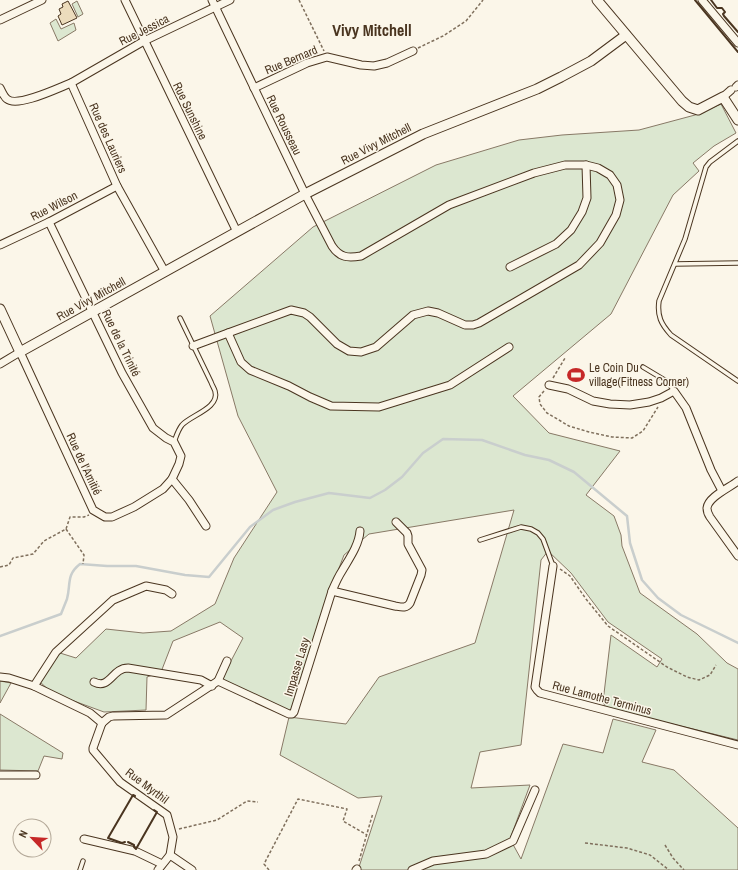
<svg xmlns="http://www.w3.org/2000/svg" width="738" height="870" viewBox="0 0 738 870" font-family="'Archivo Narrow',sans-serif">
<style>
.green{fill:#dce7d0;stroke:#887966}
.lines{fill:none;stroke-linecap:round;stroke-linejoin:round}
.stream{stroke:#c9cecd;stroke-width:2.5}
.building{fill:#ecdcbc;stroke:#4a3520}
.service-casing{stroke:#4a3520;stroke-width:5.5}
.minor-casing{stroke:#4a3520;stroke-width:9}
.tertiary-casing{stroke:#4a3520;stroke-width:11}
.path{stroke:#7f6f5c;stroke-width:1.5;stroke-dasharray:3 2;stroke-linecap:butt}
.service{stroke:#fbf6e9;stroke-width:3.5}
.minor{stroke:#fbf6e9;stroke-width:7}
.tertiary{stroke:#fbf6e9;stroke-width:9}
.wall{stroke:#4a3520;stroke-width:2}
.labels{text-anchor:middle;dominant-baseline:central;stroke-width:3;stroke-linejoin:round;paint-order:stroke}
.street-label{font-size:12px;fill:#4a3520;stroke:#fbf6e9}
.poi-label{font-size:12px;fill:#4a3520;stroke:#fbf6e9;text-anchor:start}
.district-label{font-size:16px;font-weight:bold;fill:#4a3520;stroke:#fbf6e9}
</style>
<rect width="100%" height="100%" fill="#fbf6e9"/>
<g class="green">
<polygon points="77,1 83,14 78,17 72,4"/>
<polygon points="56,19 61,29 74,23 76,30 58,41 50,23"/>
<polygon points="721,104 736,133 714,146 693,163 699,171 673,195 611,314 513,396 549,433 620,451 586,495 614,516 621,535 622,546 640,593 697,634 727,663 738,669 738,740 635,715 606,708 603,702 611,635 657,667 662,659 608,622 571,573 548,551 541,560 521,745 480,752 471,788 530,785 510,839 521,859 563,744 603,753 613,719 656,730 642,762 674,770 738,828 738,870 358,870 382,796 358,798 280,755 289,717 346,724 379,677 475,643 514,510 369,534 344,555 320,618 291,710 286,710 221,680 243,638 220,622 173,641 161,672 147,677 146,710 104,712 52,693 39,681 60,653 76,658 106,629 143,633 171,631 215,604 234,558 277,492 238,416 210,316 313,227 436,165 519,140 562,135 639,130 695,115"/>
<polygon points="0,681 11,683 0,703"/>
<polygon points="0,714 63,753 62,759 44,756 38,771 0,770"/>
</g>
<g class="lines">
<path class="stream" d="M0,636l61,-22c2,-5 4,-10 6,-15 4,-15 -1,-24 13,-35l27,2h29l49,9 24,2 41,-50 23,-17 22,-8 34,-9 41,5 15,-8 17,-13 21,-24 20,-14 39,1 43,15 24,5 25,12 53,44 3,27 12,37 16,18 23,17 57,28"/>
</g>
<polygon class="building" points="68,1 77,18 62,25 58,16 61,14 59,9 63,7 62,4"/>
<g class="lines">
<g class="service-casing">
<g id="service">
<path d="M738,141l-28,21 -4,5 -21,72 -26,62c-2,15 2,23 12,34l67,46"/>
<polyline points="675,264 738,263"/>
<polyline points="643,367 668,382 674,391"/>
<path d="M174,442c2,-5 4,-12 8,-17 9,-10 38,-17 33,-34 -1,-3 -3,-6 -4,-9l-31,-64"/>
<polyline points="480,540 521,527 531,529 538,533 543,539 553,566"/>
<polyline points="80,870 83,861"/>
</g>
</g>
<g class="minor-casing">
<g id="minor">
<polyline points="125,0 237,232"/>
<path d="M212,0l93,194 27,52c8,12 16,12 29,10l88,-51 85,-32 31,-8h21l12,3 12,7 7,10 3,15 -4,15 -16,28 -21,22 -100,58 -6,2h-8l-27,-12 -10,-2 -15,4 -37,32 -15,5 -12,-1 -12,-7 -27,-27 -6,-4 -13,-3 -63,23 13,29 9,8 39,16 21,11 21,9 48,1 71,-22 59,-38"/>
<polyline points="702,0 738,43"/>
<polyline points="0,20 42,0"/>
<polyline points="71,83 144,41 230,0"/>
<polyline points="736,87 738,85"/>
<path d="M0,88c2,4 4,9 7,11 10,9 51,-11 64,-16l46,103 48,86"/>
<polyline points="254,88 307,63 327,57 361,65 374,66 387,63 413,51"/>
<polyline points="723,97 731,90"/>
<polyline points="0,245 49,222 117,186"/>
<polyline points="510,267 556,244 571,230 582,212 587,198 586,165"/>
<polyline points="193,346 228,333"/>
<polyline points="0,364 20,352 93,510 105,517 112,517 134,507 163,489 172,479 179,464 181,456 174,442 166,438 153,428 122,373 49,222"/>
<polyline points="549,385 568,389 593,401 610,404 630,405 649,402 661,398 674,391 686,408 711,470 722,491"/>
<polyline points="172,479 189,500 206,526"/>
<path d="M738,481c-9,7 -30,16 -31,27 0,3 1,6 3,9l28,39"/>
<polyline points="553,566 535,687 537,690 540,693 738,745"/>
<path d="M332,591c3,-7 6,-14 10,-20 7,-12 17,-26 18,-40"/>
<polyline points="0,677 9,678 34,686 90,713 102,723"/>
<polyline points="218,681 227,661"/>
<path d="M94,682c16,8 18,-14 34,-14l73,12 11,6"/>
<polyline points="34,686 56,652 113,600 146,586 166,590 172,594"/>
<path d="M102,723l7,-6 4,-1 53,-1 52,-34 71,33h3l2,-2 38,-121 63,15c6,1 11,3 15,-3l11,-28 1,-5 -14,-26v-8l-1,-3 -11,-11"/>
<polyline points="102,723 93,748 93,750 120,782 167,815 173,837 170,855 158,870"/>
<polyline points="0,775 36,775"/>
<polyline points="84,839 135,851 162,864"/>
<polyline points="170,855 192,870"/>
<polyline points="356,870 357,869"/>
<polyline points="412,870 433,861 486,854 513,841 535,790"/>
</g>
</g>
<g class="tertiary-casing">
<g id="tertiary">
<polyline points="597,0 682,101 689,107 698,110 723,97 738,120"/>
<polyline points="0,309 20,352 305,194 423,134 537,89 561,77 591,61 626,35"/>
</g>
</g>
<g class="path">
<polyline points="299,0 324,51"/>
<polyline points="418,48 443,36 466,21 483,0"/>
<polyline points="553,378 565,358"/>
<polyline points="544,391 539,397 540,404 547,413 569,426 589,432 612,437 632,438 643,431 658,407"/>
<polyline points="66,529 84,555 83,564"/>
<polyline points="0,567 9,565 13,558 33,554 44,541 66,529 70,517 84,517 89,515"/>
<polyline points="560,569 570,576 586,599 608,626 667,667 687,677 699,680 710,675 716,665"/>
<polyline points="179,829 217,820 247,801 258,802"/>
<polyline points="585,843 627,848 650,855 669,870"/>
<polyline points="665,845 673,858 684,870"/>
<polyline points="359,861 373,813"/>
<polyline points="269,870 264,864 298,799 347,809 343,821 367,835"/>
</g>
<use href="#service" class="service"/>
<use href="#minor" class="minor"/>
<use href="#tertiary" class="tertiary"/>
<g class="wall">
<polyline points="695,0 738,52"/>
<polyline points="711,0 717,8 722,8 725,12 723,14 724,16 738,32"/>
<polyline points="125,842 122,843 108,838 133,795 135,796"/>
<polyline points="128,842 134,845 134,847 136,849 157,812 154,810"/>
</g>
</g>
<defs>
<g id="stadium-bare" transform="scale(1.38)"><path d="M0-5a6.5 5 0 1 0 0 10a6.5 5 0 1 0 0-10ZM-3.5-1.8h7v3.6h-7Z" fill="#c62828" stroke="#fbf6e9" stroke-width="2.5" paint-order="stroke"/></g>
</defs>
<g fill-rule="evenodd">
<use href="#stadium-bare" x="576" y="375"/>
</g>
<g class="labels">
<g class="street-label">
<text transform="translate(144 30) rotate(-27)">Rue Jessica</text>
<text transform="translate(291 60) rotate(-23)">Rue Bernard</text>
<text transform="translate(190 111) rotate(64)">Rue Sunshine</text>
<text transform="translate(284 125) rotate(64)">Rue Rousseau</text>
<text transform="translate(108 138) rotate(66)">Rue des Lauriers</text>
<text transform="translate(376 144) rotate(-27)">Rue Vivy Mitchell</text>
<text transform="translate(54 206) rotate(-27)">Rue Wilson</text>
<text transform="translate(91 299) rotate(-29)">Rue Vivy Mitchell</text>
<text transform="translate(121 343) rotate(64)">Rue de la Trinité</text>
<text transform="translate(84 464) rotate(65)">Rue de l'Amitié</text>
<text transform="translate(297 667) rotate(-73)">Impasse Lasy</text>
<text transform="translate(602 698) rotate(15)">Rue Lamothe Terminus</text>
<text transform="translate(147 786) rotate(37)">Rue Myrthil</text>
</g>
<g class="poi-label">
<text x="589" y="368">Le Coin Du<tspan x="589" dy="14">village(Fitness Corner)</tspan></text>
</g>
<g class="district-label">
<text x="372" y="30">Vivy Mitchell</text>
</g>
</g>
<g transform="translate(32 838) rotate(295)"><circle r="19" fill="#fbf6e9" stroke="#b4a999"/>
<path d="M0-3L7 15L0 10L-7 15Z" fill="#c62828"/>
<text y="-6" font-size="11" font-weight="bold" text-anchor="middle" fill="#4a3520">N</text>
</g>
</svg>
